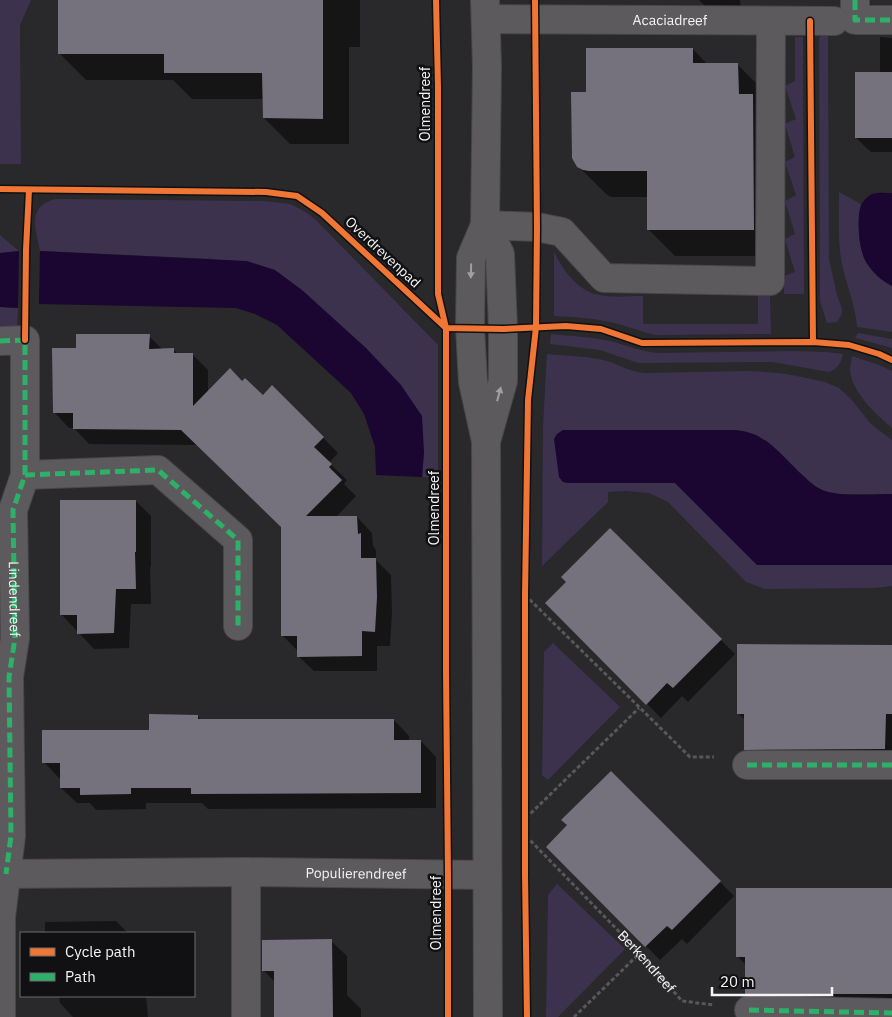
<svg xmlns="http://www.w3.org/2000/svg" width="892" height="1017" viewBox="0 0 892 1017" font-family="'IBM Plex Sans',sans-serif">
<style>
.green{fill:#3c324e}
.water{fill:#1a0630}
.shadow{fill:#0007}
.building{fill:#75727e}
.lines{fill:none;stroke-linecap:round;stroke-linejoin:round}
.minor-casing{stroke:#474649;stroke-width:30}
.tertiary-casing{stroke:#474649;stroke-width:30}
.path{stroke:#585759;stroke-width:3;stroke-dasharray:4 2.5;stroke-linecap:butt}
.minor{stroke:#5c5a5c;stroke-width:28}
.tertiary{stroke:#5c5a5c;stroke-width:28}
.quiet{stroke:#2db169;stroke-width:5;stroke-dasharray:10 5;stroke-linecap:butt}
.cycleway-casing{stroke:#111012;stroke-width:9}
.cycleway{stroke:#f07635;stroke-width:6}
.oneway{fill:#a19fa2}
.labels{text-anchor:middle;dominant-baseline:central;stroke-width:5;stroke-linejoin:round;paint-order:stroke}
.street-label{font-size:14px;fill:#f5f4f7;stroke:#111012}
</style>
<rect width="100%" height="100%" fill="#29282a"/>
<g class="green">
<polygon points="0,0 31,0 20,25 21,164 0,164"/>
<polygon points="828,34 829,259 837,295 842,309 842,314 837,322 827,323 820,301 819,38 821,35"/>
<polygon points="795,37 803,37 804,294 784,294 784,276 795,272 785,239 795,234 785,201 796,195 785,162 795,157 785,124 796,119 785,86 795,81"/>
<path d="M839,192l22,12c-5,34 -3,65 31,82v46l-35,-5c-2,-27 -15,-51 -17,-76 -2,-20 -1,-40 -1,-59z"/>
<path d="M56,199l209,2 25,3 14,7 12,9 122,125v133l-16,-1 2,-25 -210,-193 -174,-8c-4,-22 -14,-45 16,-52z"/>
<polygon points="0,235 19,251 0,253"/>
<path d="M554,252c9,18 24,40 46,43 13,3 30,1 43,1v28h115v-30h12l1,40 -115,1c-16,-3 -30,-10 -46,-13 -18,-4 -37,-5 -56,-6z"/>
<polygon points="0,307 18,308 17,330 0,330"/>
<polygon points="858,333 892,339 892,348 855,338"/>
<path d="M551,334c20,2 39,3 59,7 15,4 30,10 46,12l138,-2 32,1 17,2c-2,9 -5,15 -14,18l-57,-10 -134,1 -38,-13 -50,-6z"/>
<path d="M547,354c20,2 41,2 60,7 12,4 24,11 37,12l103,-2 20,1 20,2 38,8 14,6 12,11 20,25 21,16v54h-56l-11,-3 -9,-4 -8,-6 -42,-41 -207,37 4,5 5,1h107l82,82h135v21l-18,2 -109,1 -19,-7 -78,-80 -19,-9 -23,-2 -18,1v10l-66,64 1,-140z"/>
<path d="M852,356l27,9 13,6v57c-15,-13 -36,-32 -41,-52 -2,-7 0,-13 1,-20z"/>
<polygon points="553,643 620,707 548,780 542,775 544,652"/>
<polygon points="557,884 625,949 558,1017 546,1017 548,895"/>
</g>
<g class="water">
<path d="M892,193v93c-11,-6 -19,-13 -26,-24 -7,-11 -10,-44 -5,-57 2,-4 7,-9 11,-11 6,-2 14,-1 20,-1z"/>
<polygon points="19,251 18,308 0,307 0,253"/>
<polygon points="40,251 247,261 275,270 302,290 366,348 401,385 422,416 424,452 422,477 376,475 375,447 364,414 351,393 277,325 255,314 236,308 39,304"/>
<path d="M563,430h171c29,1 45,22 64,41 8,7 15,15 24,19 16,7 52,4 70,4v71h-135l-82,-82h-107l-5,-1 -4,-5 -5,-38 3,-5z"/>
</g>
<g class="shadow">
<polygon points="60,0 360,0 360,47 349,47 349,144 290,144 264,118 264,99 192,99 173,80 86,80 60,54"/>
<polygon points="699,0 740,0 741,12 711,12"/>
<polygon points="880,37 892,38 892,152 871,152 856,138 880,73"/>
<polygon points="693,49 708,65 738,65 765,92 781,256 675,256 648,229 648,197 611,197 606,194 578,166 587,93"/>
<polygon points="149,336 163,350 174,350 178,354 192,354 208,370 208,392 242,382 263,396 298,412 338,453 329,463 347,480 344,484 356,496 336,517 357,517 372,533 373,546 376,550 376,560 391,575 392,613 390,646 377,646 377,671 314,671 298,656 298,651 283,636 282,527 198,445 89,444 74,428 69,428 54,412 77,349"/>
<polygon points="136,501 151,516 151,567 150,567 151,604 131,604 129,648 94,649 62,615"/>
<polygon points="610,529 735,654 688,702 682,696 661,718 546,603 568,582"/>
<polygon points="892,646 892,763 759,764 745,749 745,720 738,713"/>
<polygon points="197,716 202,720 394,720 409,736 409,741 421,741 436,757 436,808 208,809 202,803 146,803 146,809 96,810 90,803 77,803 61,788 61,778 59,778 44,762"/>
<polygon points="611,773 734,896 687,944 682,939 660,960 547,847 569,825"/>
<polygon points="892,890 892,1008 761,1008 746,994 747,966 737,956"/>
<polygon points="116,921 128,933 45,933 45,922"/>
<polygon points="331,941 347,956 347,995 361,1009 361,1017 275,1017 275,982 263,970"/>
<polygon points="59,996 146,996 148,1017 73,1017 60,1003"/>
</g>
<g class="building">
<polygon points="58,0 323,0 323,119 263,118 262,73 164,73 164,54 58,54"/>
<polygon points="586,48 693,48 693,63 738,63 739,94 753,94 754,230 647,230 647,171 589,171 583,170 577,167 572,158 571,92 586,92"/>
<rect x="855" y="72" width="37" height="66"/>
<polygon points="76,334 150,334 149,349 174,348 174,353 193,353 193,406 230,368 242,381 245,378 263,395 272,385 324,437 314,447 332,464 329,467 342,480 306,516 357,516 358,534 361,533 361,558 376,558 377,597 375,632 362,631 362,656 297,657 297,636 281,636 281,527 181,430 73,429 73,413 53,413 52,348 76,348"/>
<polygon points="60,500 136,500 136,552 135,552 136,589 116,589 114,633 77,634 77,615 60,615"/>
<polygon points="610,528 722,639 673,688 667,683 646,705 545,603 566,582 561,577"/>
<polygon points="737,644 892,645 892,714 886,714 885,749 744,750 744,714 737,714"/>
<polygon points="149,714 198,715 198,719 394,719 394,740 421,740 421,793 191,794 191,788 131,788 131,794 80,795 80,788 60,788 60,763 42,763 42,730 149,730"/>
<polygon points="611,771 721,881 672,930 667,926 645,947 546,847 567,825 561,820"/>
<polygon points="736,888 892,888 892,994 745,994 745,957 736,957"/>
<polygon points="332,939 333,1017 274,1017 274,971 262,971 262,940"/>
</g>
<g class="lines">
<g class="minor-casing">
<g id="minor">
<polyline points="855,0 855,20 892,20"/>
<path id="s2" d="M486,19l348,2"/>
<polyline points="485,225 537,227 562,232 604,278 770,281 771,21"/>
<polyline points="0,341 25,340 25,475 13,510 15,638 9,677 11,836 1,917 1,1017"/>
<polyline points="25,475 158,470 238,540 238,626"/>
<polyline points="747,765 892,765"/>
<path id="s3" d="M0,874l246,-2 241,3"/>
<polyline points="749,1010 892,1013"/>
<polyline points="246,1017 246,872"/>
</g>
</g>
<g class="tertiary-casing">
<g id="tertiary">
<polyline points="485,0 487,67 485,225 471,258 470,328 473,382 486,441 488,1017"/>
<polyline points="485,225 500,254 503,329 503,381 487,438"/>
</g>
</g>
<g class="path">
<polyline points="525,595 690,757 714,757"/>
<polyline points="526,818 639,708"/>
<path id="s1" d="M526,836l114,117 42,48 32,4"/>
<polyline points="574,1017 640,953"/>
</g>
<use href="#minor" class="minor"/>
<use href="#tertiary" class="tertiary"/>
<g class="quiet">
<polyline points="855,0 855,20 892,20"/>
<path id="s4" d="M0,341l25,-1v135l-12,35 2,128 -6,39 2,159 -5,38"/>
<polyline points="25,475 158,470 238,540 238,626"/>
<polyline points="747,765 892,765"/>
<polyline points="749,1010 892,1013"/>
</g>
<g class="cycleway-casing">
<g id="cycleway">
<polyline points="436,0 438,86 438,294 446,328 446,671 448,875 448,1017"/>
<polyline points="810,21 813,342"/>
<polyline points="0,189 266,192 297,196 322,213 446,328 503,329 566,326 601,329 642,343 813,342 849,345 879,354 892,360"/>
<polyline points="25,340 26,250 29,190"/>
<polyline points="527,1017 525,874 525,595 528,400 536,327 537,227 535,0"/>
</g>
</g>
<use href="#cycleway" class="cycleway"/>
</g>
<defs><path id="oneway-solid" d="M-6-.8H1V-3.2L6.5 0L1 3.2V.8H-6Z" transform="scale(1.25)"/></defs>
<g class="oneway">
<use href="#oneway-solid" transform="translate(471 271) rotate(91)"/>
<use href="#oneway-solid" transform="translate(499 394) rotate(-75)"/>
</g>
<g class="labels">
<g class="street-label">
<text stroke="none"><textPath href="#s2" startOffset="184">Acaciadreef</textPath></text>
<text transform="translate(425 104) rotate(-90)">Olmendreef</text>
<text transform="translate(383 252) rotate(43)">Overdrevenpad</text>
<text transform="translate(434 508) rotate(-90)">Olmendreef</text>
<text stroke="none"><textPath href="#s4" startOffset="286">Lindendreef</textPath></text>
<text stroke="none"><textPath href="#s3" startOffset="356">Populierendreef</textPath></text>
<text transform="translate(436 913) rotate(-90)">Olmendreef</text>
<text stroke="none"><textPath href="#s1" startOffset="174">Berkendreef</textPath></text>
</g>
</g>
<rect x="20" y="932" width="175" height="65" fill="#111012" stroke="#6c6b6e"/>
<rect x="30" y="948" width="25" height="8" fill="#f07635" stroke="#6c6b6e"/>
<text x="65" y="957" font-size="15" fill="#f5f4f7">Cycle path</text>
<rect x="30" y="973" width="25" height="8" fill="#2db169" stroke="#6c6b6e"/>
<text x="65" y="982" font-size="15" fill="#f5f4f7">Path</text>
<path d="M712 987v8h120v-8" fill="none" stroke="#f5f4f7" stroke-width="2.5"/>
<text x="720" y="987" font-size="15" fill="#f5f4f7" stroke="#111012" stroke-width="4" paint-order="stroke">20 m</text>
</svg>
